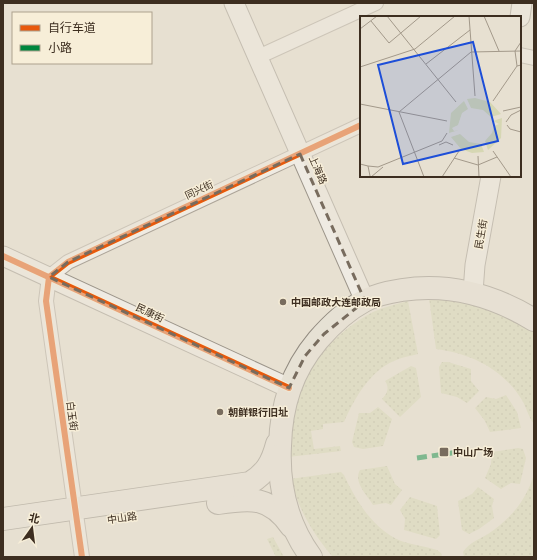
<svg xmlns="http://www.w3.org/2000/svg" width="537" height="560" viewBox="0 0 537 560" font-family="'Roboto Serif','Noto Sans SC',serif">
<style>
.grass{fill:url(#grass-dots)}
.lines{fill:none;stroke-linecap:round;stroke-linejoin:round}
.street-casing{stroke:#ada599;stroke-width:16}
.secondary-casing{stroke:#9c958a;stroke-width:21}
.primary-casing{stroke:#928b80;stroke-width:24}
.street{stroke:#efebe3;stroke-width:14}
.secondary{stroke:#efebe3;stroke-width:19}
.primary{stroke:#e6e1d4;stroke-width:22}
.quiet{stroke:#00873e;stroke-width:5;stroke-dasharray:10 5;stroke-linecap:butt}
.cycleway-casing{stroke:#f7eed8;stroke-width:8}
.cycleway{stroke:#e8590c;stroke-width:6}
.marked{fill:none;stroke:#786c5e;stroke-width:3;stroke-dasharray:8 5;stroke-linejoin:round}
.poi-dot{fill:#786c5e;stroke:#f7eed8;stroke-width:1.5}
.labels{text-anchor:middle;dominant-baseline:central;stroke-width:3;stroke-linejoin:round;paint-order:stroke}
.street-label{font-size:10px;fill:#3d2e20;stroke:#f7eed8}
.poi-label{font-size:10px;font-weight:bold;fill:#3d2e20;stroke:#f7eed8;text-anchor:start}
.inset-road{fill:none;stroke:#a3998a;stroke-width:1}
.view{fill:#1d4ed8;fill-opacity:0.15;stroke:#1d4ed8;stroke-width:2}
.inset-edge{fill:none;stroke:#3d2e20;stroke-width:2}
</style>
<defs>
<pattern id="grass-dots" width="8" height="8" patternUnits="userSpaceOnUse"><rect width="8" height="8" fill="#d6d7b3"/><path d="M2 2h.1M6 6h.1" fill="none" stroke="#b9b99a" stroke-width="1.8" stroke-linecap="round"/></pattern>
</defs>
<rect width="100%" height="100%" fill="#e7e0d1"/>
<g class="grass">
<path d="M429,298l46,3 51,23 8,7v93c-6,-7 -8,-19 -14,-27 -19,-29 -51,-44 -84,-48z"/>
<path d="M408,301l10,53c-8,2 -16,3 -24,7 -24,10 -40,38 -50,61l-21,2v5l-12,2 3,18 26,-3 1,5 -53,6c1,-16 1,-34 5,-49 11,-41 43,-77 80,-96 11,-5 24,-8 35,-11z"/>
<polygon points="442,362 448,362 471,369 471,381 479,391 467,403 457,397 441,393 439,367"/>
<path d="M411,366l5,2 5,29 -21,20 -18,-18c5,-5 8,-11 3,-18z"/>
<polygon points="506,395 517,412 521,428 490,432 485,421 475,408 486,397 496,399"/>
<polygon points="378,407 392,419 383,446 363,449 354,447 352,442 359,413 370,413"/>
<polygon points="518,448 523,449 526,458 520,484 511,483 501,489 485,478 491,464 492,452"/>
<path d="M387,466l8,18 7,6 -11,15 -5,-2 -13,2c-6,-10 -20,-23 -13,-35z"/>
<path d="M341,472l3,3c12,26 29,54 57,66 11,4 24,5 36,9l4,3 1,4h-109l-2,-2c-21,-26 -31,-44 -41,-76z"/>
<path d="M533,477l1,80h-70l-1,-5c7,-10 15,-12 25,-18 22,-15 37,-32 45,-57z"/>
<polygon points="478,487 494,499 492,506 494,518 479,529 469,534 462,530 458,501 472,494"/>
<polygon points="410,497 437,506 440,535 436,539 404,530 405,519 400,510"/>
<polygon points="273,537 284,557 276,557 267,539"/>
</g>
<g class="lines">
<g class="street-casing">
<g id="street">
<polyline points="520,55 534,58"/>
<polyline points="258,57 376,3"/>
<polyline points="82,557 46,301 49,277 68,262 361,125"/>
</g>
</g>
<g class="secondary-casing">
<g id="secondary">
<polyline points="234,3 365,301"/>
<polyline points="520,17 522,3"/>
<polyline points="3,256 289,388"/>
<polyline points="473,292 475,265 491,176"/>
</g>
</g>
<g class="primary-casing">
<g id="primary">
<path d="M218,503c33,-5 52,-7 73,23"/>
<path d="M3,519l247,-36c16,-10 22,-20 27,-39"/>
<path d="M311,557c-24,-33 -33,-71 -31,-111 1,-41 12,-75 38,-106 13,-15 29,-30 46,-39 11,-6 25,-9 38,-11 47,-7 91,5 132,30"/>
</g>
</g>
<use href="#street" class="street"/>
<use href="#secondary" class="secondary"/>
<use href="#primary" class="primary"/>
<polyline class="quiet" points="417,458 466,451"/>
<g class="cycleway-casing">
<g id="cycleway">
<polyline points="3,256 289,388"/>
<polyline points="49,277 68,262 361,125"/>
<polyline points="49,277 46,301 82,557"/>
</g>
</g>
<use href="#cycleway" class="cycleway"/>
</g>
<path d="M0 0H537V560H0ZM300,154l65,147 -41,33 -19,22 -16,32 -240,-111 19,-15z" fill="#e7e0d1" fill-opacity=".55" fill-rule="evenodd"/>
<path class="marked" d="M300,154l65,147 -41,33 -19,22 -16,32 -240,-111 19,-15z"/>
<g class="poi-dot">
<circle cx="283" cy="302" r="4"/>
<circle cx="220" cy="412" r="4"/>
<rect x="439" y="447" width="10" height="10" rx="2"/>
</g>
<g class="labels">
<g class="street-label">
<text transform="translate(318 170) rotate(66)">上海路</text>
<text transform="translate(199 190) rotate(-25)">同兴街</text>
<text transform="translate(481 234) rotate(-80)">民生街</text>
<text transform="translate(150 313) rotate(25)">民康街</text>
<text transform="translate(72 416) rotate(82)">白玉街</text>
<text transform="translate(122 518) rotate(-9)">中山路</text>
</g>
<g class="poi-label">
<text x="291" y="302">中国邮政大连邮政局</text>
<text x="228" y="412">朝鲜银行旧址</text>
<text x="453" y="452">中山广场</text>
</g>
</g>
<g transform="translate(360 16)">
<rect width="161" height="161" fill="#e7e0d1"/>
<path d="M115,82l15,4 11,12 -10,3 -8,-7 -12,-2 -4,-9zM104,85l4,8 -6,4 -4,12 -6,3 2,3 5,-1 -10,3 2,-20zM142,102l-1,20 -13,12 -3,-9 7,-8 2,-7 5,-2 -6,-3zM100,118l9,8 12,2 3,8 -12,1 -11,-4 -10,-12z" fill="#d6d7b3"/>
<path class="inset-road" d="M27,0l69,86M109,0l6,80M124,0l15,35M11,5l18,22 32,-27M0,13l17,-13M66,48l44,-34M157,50l-2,-15 6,-9M0,51l55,-18 40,-33M133,85l24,-35 4,-1M0,88l87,17M143,95l18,-4M39,96l72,-60 50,-1M39,96l25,65M146,106l5,-7 10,-5M147,109l3,4 11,3M79,129l7,-3 7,3M133,135l18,26M118,140l1,21M94,142l24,7 19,-8M0,148l8,2 2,10M8,150l10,1 64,-26 5,-8M11,161l12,-10M82,161l17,-26"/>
<path class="view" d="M113,26l25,99 -95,23 -25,-99z"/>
<rect width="161" height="161" class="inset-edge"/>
</g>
<rect width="537" height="560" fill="none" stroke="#3d2e20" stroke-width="8"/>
<rect x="12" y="12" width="140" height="52" fill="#f7eed8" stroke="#ada18e"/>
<rect x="20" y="25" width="20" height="6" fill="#e8590c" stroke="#ada18e"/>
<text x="48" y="32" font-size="12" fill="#3d2e20">自行车道</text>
<rect x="20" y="45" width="20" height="6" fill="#00873e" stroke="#ada18e"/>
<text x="48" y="52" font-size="12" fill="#3d2e20">小路</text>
<g transform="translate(32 528) rotate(14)" stroke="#f7eed8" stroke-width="3" paint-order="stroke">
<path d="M0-3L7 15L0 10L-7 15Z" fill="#3d2e20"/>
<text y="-6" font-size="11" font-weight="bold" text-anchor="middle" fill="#3d2e20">北</text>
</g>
</svg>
